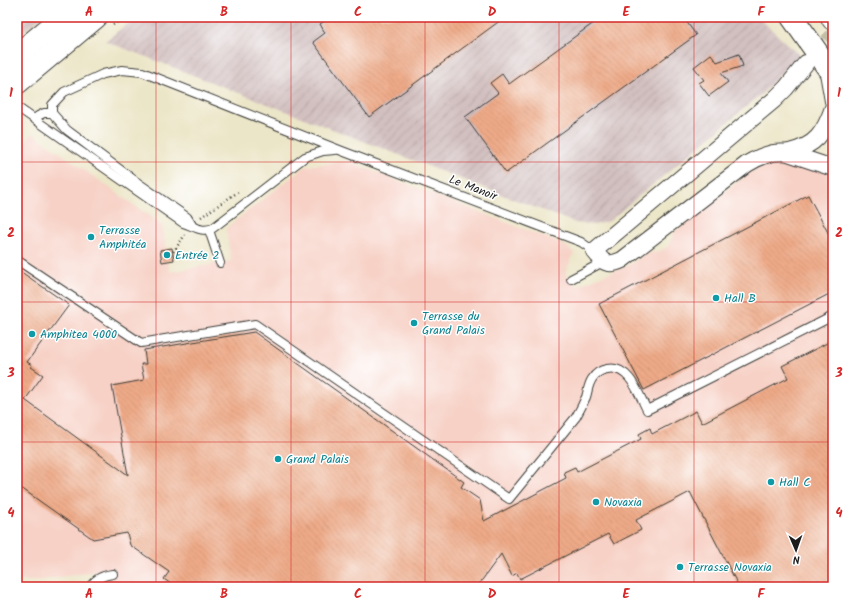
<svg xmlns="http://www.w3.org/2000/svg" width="850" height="604" viewBox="0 0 850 604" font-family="Kalam,sans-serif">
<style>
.built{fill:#f7d1c6}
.industrial{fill:url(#industrial-furrows)}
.building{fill:url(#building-back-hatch)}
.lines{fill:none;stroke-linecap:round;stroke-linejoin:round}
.minor-tunnel{stroke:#c2bea6;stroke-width:16;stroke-dasharray:16 8;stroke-linecap:butt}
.service-casing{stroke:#3b3a36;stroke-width:10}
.minor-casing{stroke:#3b3a36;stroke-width:18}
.secondary-casing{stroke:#3b3a36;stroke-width:24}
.motorway-casing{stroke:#3b3a36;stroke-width:24}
.path{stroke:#3b3a36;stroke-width:2.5;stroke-dasharray:1 3;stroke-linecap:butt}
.service{stroke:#fff;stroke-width:8}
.minor{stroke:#fff;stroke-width:16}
.secondary{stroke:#fff;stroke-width:22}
.motorway{stroke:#fff;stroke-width:22}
.grid{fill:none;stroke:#d62828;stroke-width:1;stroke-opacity:0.55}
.culture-dot{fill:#0f9aa8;stroke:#fff;stroke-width:1.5}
.labels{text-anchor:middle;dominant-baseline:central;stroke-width:3;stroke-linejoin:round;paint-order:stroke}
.street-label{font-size:12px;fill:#1c1c1c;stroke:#fff}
.culture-label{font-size:12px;fill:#0d838f;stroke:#fff;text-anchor:start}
.neatline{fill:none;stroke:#d62828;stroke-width:1.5}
.grid-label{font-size:13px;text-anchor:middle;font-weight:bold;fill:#d62828}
</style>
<defs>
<pattern id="industrial-furrows" width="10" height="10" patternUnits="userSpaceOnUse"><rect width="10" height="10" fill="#d2bfbf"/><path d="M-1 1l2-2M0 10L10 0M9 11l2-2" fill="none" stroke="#b4a4a4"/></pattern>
<pattern id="building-back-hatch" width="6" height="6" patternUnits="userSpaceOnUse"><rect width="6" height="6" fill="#ea8"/><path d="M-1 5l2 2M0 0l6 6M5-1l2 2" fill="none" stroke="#cc9275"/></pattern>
</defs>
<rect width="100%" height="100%" fill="#fff"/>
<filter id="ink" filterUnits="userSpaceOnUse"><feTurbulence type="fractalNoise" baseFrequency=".025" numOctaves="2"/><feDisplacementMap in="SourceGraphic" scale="8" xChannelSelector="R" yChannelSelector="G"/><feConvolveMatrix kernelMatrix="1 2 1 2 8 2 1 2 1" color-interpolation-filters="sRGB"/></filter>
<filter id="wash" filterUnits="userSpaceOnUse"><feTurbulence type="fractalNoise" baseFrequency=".012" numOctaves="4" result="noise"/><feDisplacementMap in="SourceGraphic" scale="16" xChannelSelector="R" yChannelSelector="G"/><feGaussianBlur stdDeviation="0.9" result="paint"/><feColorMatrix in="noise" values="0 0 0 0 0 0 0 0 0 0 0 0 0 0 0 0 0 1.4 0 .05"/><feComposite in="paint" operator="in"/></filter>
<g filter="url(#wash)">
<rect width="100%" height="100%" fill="#ece6c8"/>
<polygon class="built" points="32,133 162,225 170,272 231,261 226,228 306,166 347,161 565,245 574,253 565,273 577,286 631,264 645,253 658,252 669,246 674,232 749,173 764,165 772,162 799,163 833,174 833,587 121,587 114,582 111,569 36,581 17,581 17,155"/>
<g class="industrial">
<polygon points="17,17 41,17 17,37"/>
<polygon points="137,17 758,17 799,55 764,92 609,221 594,225 575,223 105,41"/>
</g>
<g id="blocks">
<g class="building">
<polygon points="330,17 505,17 369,117 313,42 325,33 320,24"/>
<polygon points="602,17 683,17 696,35 506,173 465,117 498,93 490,83 502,74 509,84"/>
<polygon points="711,54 717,62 739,54 743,66 721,73 728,82 709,96 699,83 704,80 694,67"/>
<polygon points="808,195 833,242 833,292 644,390 599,304"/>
<polygon points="172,248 174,260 162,262 160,250"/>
<polygon points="17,269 69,305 27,362 32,365 31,367 43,375 25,400 128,475 112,386 144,380 141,364 146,364 144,350 254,332 464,482 461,487 480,500 484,521 566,478 564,472 575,467 577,472 641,439 639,434 650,428 652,434 696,411 702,423 788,378 782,366 833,340 833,580 819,587 739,587 690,492 636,520 641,530 614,544 608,534 520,579 517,573 512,576 501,554 477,587 175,587 164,579 169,572 130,545 127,533 93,539 17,485"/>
</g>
</g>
</g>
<g filter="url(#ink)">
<use href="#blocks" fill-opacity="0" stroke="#3b3a36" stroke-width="1"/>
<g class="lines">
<polyline class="minor-tunnel" points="810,59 833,36"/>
<g class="service-casing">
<g id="service">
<path d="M17,107l166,116c11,3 18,10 30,5l92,-71 18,-6 12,-1"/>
<polyline points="52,113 52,105 64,92 103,74 122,70 142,72 342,151 581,242 594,251"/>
<polyline points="38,116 44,113 52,113 67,130 134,180 187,217 192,225"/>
<polyline points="209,230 220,263"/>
<path d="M17,260l124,83 114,-19 254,175 67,-82c4,-7 7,-13 10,-20 2,-6 2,-12 6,-18 3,-5 9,-9 15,-10 22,-5 32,26 40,41l186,-94"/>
<polyline points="571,279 603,262"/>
<path d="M90,587c5,-8 13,-12 23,-13"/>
</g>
</g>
<g class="minor-casing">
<g id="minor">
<path d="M806,63l-20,25 -12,12 -180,151c9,11 13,16 28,9l125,-96c8,-5 17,-9 26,-11 5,-1 11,0 16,-1 27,-6 35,-19 44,-44"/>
<polyline points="827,67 833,101"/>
<polyline points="788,153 833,168"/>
</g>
</g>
<g class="secondary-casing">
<g id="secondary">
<polyline points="17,55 63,17"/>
<polyline points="17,83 96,17"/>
</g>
</g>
<g class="motorway-casing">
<g id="motorway">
<polyline points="792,17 833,75"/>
<polyline points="832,17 833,19"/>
</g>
</g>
<g class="path">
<polyline points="113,25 124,17"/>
<polyline points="201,217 238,192"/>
<polyline points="167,255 171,255 185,235"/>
</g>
<use href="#service" class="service"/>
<use href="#minor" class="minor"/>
<use href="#secondary" class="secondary"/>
<use href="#motorway" class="motorway"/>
</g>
</g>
<path class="grid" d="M156,17v570M291,17v570M425,17v570M559,17v570M694,17v570M17,162h816M17,302h816M17,442h816"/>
<g class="culture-dot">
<circle cx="91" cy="237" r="4"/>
<circle cx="167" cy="255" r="4"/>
<circle cx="716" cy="298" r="4"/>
<circle cx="414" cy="323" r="4"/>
<circle cx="32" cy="334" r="4"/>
<circle cx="278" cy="459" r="4"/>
<circle cx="771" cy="482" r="4"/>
<circle cx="596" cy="502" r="4"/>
<circle cx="680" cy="567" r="4"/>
</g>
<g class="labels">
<g class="street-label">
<text transform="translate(473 188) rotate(21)">Le Manoir</text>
</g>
<g class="culture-label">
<text x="99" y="230">Terrasse<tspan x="99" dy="14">Amphitéa</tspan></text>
<text x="175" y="255">Entrée 2</text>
<text x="724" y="298">Hall B</text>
<text x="422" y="316">Terrasse du<tspan x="422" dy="14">Grand Palais</tspan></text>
<text x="40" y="334">Amphitea 4000</text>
<text x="286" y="459">Grand Palais</text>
<text x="779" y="482">Hall C</text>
<text x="604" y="502">Novaxia</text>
<text x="688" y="567">Terrasse Novaxia</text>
</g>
</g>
<rect width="850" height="604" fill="none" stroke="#fff" stroke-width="44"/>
<g transform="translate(796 550) rotate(178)" stroke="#ffffff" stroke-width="3" paint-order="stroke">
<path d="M0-3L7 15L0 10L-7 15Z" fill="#1c1c1c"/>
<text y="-6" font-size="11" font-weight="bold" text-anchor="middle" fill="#1c1c1c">N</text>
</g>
<rect x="22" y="22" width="806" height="560" class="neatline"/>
<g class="grid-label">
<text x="89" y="16">A</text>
<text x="224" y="16">B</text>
<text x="358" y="16">C</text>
<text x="492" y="16">D</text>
<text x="626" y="16">E</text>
<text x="761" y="16">F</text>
<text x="11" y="97">1</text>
<text x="839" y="97">1</text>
<text x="11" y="237">2</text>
<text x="839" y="237">2</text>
<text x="11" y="377">3</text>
<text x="839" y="377">3</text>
<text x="11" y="517">4</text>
<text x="839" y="517">4</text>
<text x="89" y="598">A</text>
<text x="224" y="598">B</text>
<text x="358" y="598">C</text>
<text x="492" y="598">D</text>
<text x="626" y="598">E</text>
<text x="761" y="598">F</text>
</g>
</svg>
